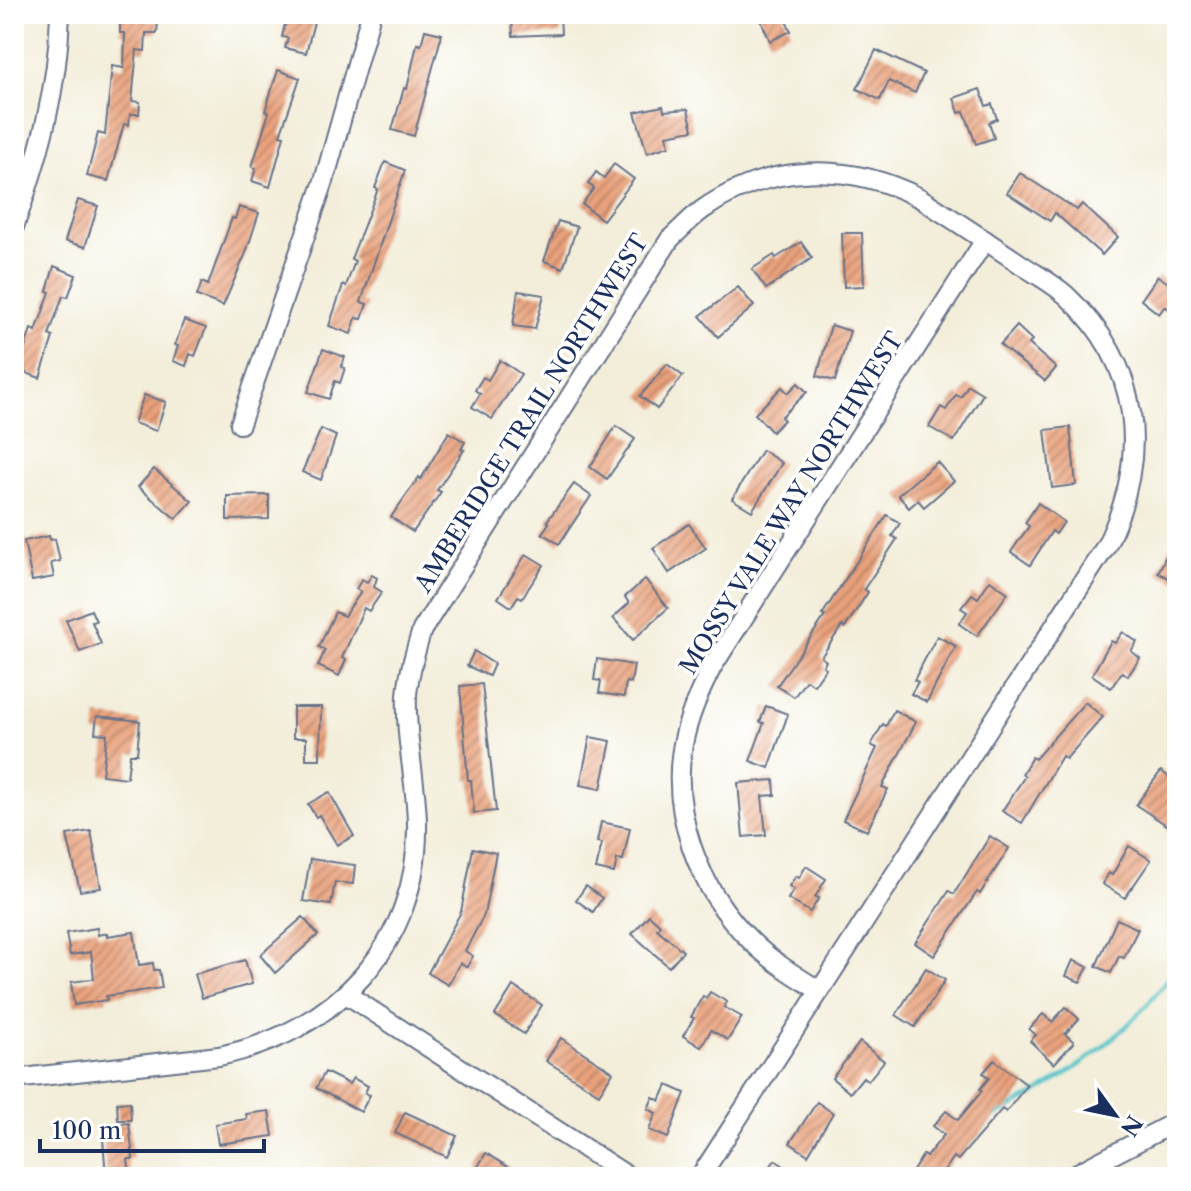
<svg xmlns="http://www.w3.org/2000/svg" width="1191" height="1191" viewBox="0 0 1191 1191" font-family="'Libre Caslon Text',serif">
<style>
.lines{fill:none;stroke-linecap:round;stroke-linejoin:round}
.stream{stroke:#56c4ca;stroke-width:4}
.building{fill:url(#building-hatch)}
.minor-casing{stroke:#677289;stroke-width:22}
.minor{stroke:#fff;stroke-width:18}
.labels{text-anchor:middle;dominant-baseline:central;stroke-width:7;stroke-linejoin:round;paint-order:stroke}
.street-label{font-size:24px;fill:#1b2f5e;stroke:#fff}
</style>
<defs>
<pattern id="building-hatch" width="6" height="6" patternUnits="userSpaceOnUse" patternTransform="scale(2)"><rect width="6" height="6" fill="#e9a17b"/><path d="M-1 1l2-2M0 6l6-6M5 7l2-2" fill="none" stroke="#bc8468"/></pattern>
</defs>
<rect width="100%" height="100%" fill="#fff"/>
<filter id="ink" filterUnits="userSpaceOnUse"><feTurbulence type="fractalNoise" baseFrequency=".0125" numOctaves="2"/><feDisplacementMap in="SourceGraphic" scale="16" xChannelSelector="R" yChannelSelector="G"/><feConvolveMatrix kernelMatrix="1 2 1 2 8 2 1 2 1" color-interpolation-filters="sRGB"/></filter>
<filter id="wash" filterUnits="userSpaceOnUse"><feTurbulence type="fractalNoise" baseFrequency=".006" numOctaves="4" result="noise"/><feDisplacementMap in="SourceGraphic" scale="32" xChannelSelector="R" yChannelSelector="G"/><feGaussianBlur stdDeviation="1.8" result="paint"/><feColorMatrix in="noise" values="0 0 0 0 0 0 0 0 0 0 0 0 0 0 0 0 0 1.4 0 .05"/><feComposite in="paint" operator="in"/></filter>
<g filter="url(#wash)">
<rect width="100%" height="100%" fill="#f3eeda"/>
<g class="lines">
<path class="stream" d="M993,1117c72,-37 138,-82 184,-151"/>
</g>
<g id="blocks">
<g class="building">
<polygon points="120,14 147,14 147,21 158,21 157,33 146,33 145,51 137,50 132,101 140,102 139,114 130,114 129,125 124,124 108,181 87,176 98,133 105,135 112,66 124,68 125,33 120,33"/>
<polygon points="294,14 316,14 306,53 285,48 288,38 282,37 286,20 292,22"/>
<polygon points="537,14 560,14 561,34 513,36 512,18 538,17"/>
<polygon points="758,14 783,14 791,31 770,41"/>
<polygon points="425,30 442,34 414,136 392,130 404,88 407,89 417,44 421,45"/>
<polygon points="876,50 924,73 915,93 889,81 880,100 857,89"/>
<polygon points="278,70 300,78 280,135 284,136 270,187 252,181 256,168 252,167 269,112 265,111"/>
<polygon points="980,89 986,106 992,104 997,119 989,122 994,138 976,144 964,111 959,113 954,98"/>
<polygon points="663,106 664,111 688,109 693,130 667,135 669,146 647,153 635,112"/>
<polygon points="385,162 405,170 361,302 367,304 362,319 356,318 351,334 329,326 343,285 346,286 355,261 351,259 378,189 375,188"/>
<polygon points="614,164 634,179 603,220 582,204 594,188 588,184 596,172 604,178"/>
<polygon points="1020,173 1077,210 1082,204 1118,237 1102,255 1055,213 1050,221 1007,193"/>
<polygon points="78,200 98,206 85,247 65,241"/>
<polygon points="239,207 259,213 246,253 223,306 197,296 202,282 208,285 232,218 235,219"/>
<polygon points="558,221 577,227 563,268 544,261"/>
<polygon points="842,233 862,233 864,286 844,287"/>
<polygon points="801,242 812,258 766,289 752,269 774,255 776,258"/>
<polygon points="54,266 76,275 68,297 63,296 49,335 53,337 40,378 18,370 31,329 36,331 50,292 47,291"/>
<polygon points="1158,276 1177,289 1177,297 1169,309 1165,306 1159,314 1141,300"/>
<polygon points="738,287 754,306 718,337 700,316"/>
<polygon points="518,291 544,295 535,329 513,326"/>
<polygon points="184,320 206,328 195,356 190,354 186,366 173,361 178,346 175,345"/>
<polygon points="831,325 850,331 835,381 817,376"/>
<polygon points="1017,326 1032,340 1029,344 1056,368 1045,381 1000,345"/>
<polygon points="323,349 345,357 341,367 345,368 340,383 335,381 329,399 308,392"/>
<polygon points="500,360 521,374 492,419 472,407 480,394 475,390 483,377 488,380"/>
<polygon points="667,364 683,376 657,409 640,396"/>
<polygon points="798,383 807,392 781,417 784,420 772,432 755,414 782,387 788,393"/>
<polygon points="968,385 983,394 954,441 929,427 941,407 946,410 956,395 961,397"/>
<polygon points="144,395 166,402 156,431 134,423"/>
<polygon points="616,426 635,439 607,479 590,467"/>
<polygon points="1070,427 1076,485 1052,488 1045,430"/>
<polygon points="321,429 336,436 321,480 302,472"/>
<polygon points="449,432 465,442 461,449 464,450 437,490 441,492 413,532 391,517 419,477 421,479"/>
<polygon points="762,450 782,463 752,511 732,499"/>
<polygon points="937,462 954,481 924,507 918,500 909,508 898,495"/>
<polygon points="154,469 192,501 176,519 138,487"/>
<polygon points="574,484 591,496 559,544 542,533 549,523 547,521"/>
<polygon points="269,495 269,519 227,520 227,496"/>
<polygon points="1038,503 1064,522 1056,534 1052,531 1030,565 1011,552 1029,526 1025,523"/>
<polygon points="887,515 900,523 892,536 897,539 864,589 868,592 845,628 842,626 821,657 826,661 823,666 826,668 814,685 806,680 794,697 777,686 825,616 822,615"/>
<polygon points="689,524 706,548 669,573 653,548"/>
<polygon points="1177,532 1177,582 1158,573"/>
<polygon points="49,536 50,540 55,539 60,561 51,563 54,577 32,581 24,541"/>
<polygon points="526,554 544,565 522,598 518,596 511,607 498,598"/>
<polygon points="372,575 377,578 374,587 382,592 369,611 364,608 342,658 346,660 339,676 318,666 325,650 319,647 335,612 344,616 361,592 356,589 362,579 367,582"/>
<polygon points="645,579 668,608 633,640 613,618 629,603 625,597"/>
<polygon points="990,580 1008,593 977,636 959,624 967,612 961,608 972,594 978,598"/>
<polygon points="91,610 96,621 92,622 101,644 80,652 66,620"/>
<polygon points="1123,632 1137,642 1131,651 1140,658 1128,676 1122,672 1111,688 1092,675 1111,641 1115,643"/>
<polygon points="937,636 956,646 927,702 911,694 918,682 914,680"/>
<polygon points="474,651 494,664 489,676 467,666"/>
<polygon points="597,659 634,665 631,683 626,682 624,697 599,693 601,681 594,680"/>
<polygon points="482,684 496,811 474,813 471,780 468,780 460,686"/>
<polygon points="1085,702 1103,717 1066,759 1062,756 1022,823 1002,811 1025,776 1022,774 1032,757 1035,759"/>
<polygon points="766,706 788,714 769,768 750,761 764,723 760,722"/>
<polygon points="293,707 321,707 320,759 306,759 306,738 293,738"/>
<polygon points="894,710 916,722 882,787 888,789 867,831 843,820 877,748 871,745 883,724 886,726"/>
<polygon points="97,716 140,721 137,754 130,754 127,778 102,775 107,734 95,733"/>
<polygon points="590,737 611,741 601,789 580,785"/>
<polygon points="1161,771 1177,783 1177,794 1168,807 1177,814 1177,832 1136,805"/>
<polygon points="774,780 775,795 762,796 766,835 743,837 738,783"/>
<polygon points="329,792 354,836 337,845 319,815 316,817 308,804"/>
<polygon points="601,822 630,828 623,860 617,859 614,873 596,869 602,843 597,842"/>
<polygon points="91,831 101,888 80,891 67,835"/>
<polygon points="990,836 1009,848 980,894 977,892 934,956 915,943 949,891 954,894"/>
<polygon points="1129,846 1151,860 1125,898 1102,884 1109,873 1112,875"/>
<polygon points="473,848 496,853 484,915 465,951 473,956 467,967 460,963 448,985 428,973 461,912"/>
<polygon points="310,859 355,865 353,884 335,882 331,905 303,901"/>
<polygon points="806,866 826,879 815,897 819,898 810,912 788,899 794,889 789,886 796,876 799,878"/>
<polygon points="586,886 602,898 593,912 576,900"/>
<polygon points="649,915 660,925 657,929 683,951 669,967 632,934"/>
<polygon points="303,917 318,935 275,973 260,955"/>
<polygon points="1117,919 1138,929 1124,958 1119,956 1111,973 1096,966"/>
<polygon points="97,928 98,935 107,933 107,936 134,932 139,965 153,963 154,970 159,970 162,988 106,996 107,1000 74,1005 71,982 94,979 91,952 70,955 66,933"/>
<polygon points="245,960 252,984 202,998 195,974"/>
<polygon points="1073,960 1088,967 1080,982 1066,976"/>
<polygon points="926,968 945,980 915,1027 896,1015"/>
<polygon points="513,986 542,1005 524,1034 495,1015"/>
<polygon points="710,992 727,1002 724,1007 742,1017 728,1040 711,1030 701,1047 683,1036 694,1018 691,1017 703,996 706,998"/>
<polygon points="1066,1007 1079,1019 1065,1034 1074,1042 1054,1064 1030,1041 1036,1035 1029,1029 1043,1014 1052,1022"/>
<polygon points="561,1038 613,1072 599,1094 546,1061"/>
<polygon points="860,1042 884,1061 868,1081 863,1077 850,1093 832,1078"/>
<polygon points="994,1060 1027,1085 1006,1112 1002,1109 958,1160 954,1157 940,1177 909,1177 923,1155 926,1157 944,1135 933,1126 946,1111 958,1120 982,1091 980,1089 989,1078 983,1073"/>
<polygon points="325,1072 349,1084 353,1078 368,1086 365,1093 370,1095 361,1112 316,1088"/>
<polygon points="667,1085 685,1093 668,1138 649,1130 656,1113 648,1109 653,1097 660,1101"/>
<polygon points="130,1102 131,1120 118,1120 117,1103"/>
<polygon points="817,1102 833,1113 808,1155 790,1143"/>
<polygon points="269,1111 273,1136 218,1144 215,1124 247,1119 246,1114"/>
<polygon points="405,1112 457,1136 447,1157 395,1133"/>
<polygon points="129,1123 133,1159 128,1159 130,1177 106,1177 102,1126"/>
<polygon points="486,1153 524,1177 472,1177"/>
<polygon points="775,1160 800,1177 763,1177"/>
</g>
</g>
</g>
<g filter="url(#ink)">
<use href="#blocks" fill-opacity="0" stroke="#677289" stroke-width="2"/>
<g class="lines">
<g class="minor-casing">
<g id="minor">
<path d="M14,227c25,-70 44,-138 46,-213"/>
<polyline points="240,424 324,181 371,14"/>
<path d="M820,991c-24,-15 -49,-30 -69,-50 -53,-52 -84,-133 -66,-206 6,-25 16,-46 27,-68l273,-427"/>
<polyline points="346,994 629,1177"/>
<path d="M14,1079l205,-23c116,-24 201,-111 198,-234 -1,-42 -12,-84 -10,-127 2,-23 8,-43 15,-65l248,-391c11,-10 21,-21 32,-29 67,-47 146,-49 218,-12 34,22 68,44 102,67 15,10 32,19 45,31 75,70 83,160 39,250l-406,631"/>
<polyline points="1070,1177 1177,1121"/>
</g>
</g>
<use href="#minor" class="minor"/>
</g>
</g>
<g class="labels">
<g class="street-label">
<text transform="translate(531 413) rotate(-58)">AMBERIDGE TRAIL NORTHWEST</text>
<text transform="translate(791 503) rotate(-58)">MOSSY VALE WAY NORTHWEST</text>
</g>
</g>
<rect width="1191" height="1191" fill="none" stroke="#fff" stroke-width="48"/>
<g transform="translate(1115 1115) rotate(123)" stroke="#ffffff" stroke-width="6" paint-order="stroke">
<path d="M0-6L14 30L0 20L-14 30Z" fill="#1b2f5e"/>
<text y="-12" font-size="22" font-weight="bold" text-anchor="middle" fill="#1b2f5e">N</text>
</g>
<path d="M40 1139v12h224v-12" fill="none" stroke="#1b2f5e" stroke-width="4"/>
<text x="52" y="1139" font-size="24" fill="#1b2f5e" stroke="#ffffff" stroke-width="6" paint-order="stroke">100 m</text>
</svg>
